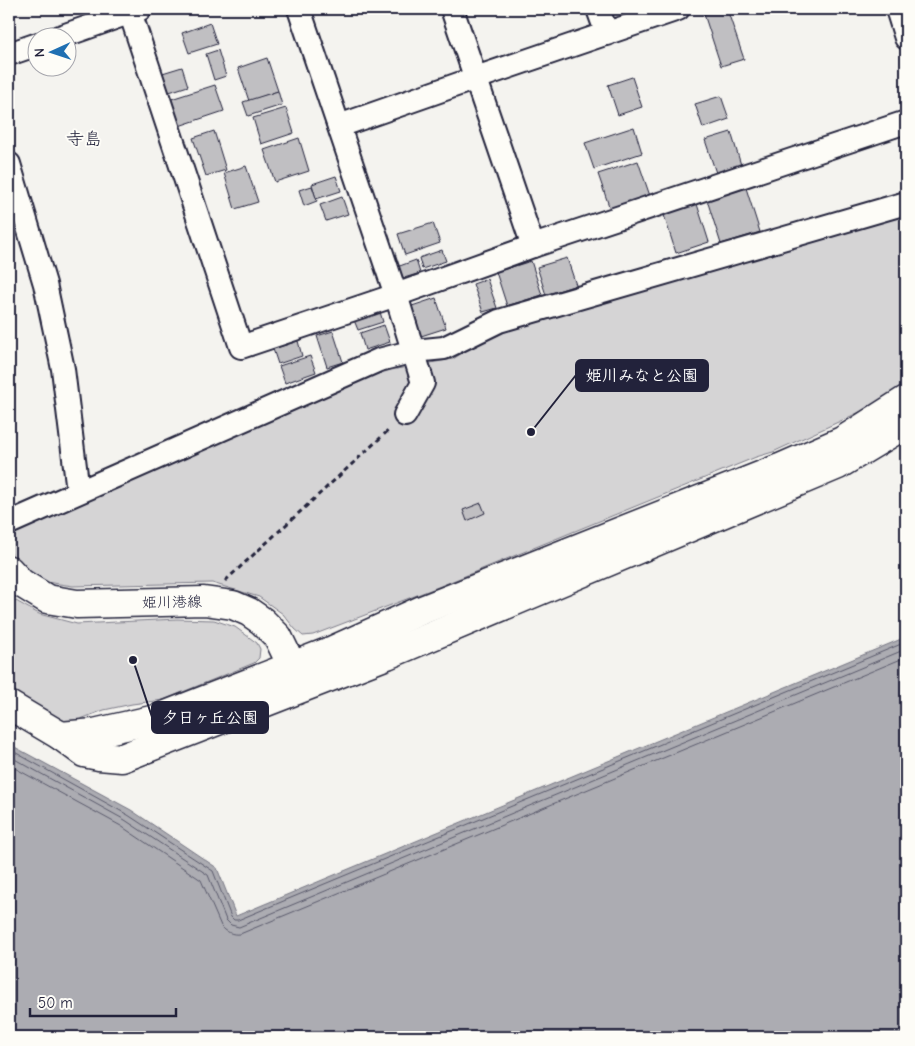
<svg xmlns="http://www.w3.org/2000/svg" width="915" height="1046" viewBox="0 0 915 1046" font-family="'Comic Neue','Klee One',sans-serif">
<style>
.green{fill:#d5d4d5;stroke:#7c7b88}
.water{fill:#acacb2;stroke:#757582}
.lines{fill:none;stroke-linecap:round;stroke-linejoin:round}
.shore{stroke:#59596b;stroke-width:1}
.building{fill:#c0bfc2;stroke:#22223b}
.street-casing{stroke:#22223b;stroke-width:26}
.secondary-casing{stroke:#22223b;stroke-width:31}
.path{stroke:#22223b;stroke-width:3;stroke-dasharray:5 4;stroke-linecap:butt}
.street{stroke:#fdfcf7;stroke-width:22}
.secondary{stroke:#fdfcf7;stroke-width:28}
.labels{text-anchor:middle;dominant-baseline:central;stroke-width:4;stroke-linejoin:round;paint-order:stroke}
.street-label{font-size:15px;fill:#22223b;stroke:#fdfcf7}
.quarter-label{font-size:18px;fill:#22223b;stroke:#fdfcf7}
.leader{fill:none;stroke:#22223b;stroke-width:2}
.callout-dot{fill:#22223b;stroke:#fdfcf7;stroke-width:2}
.callout{fill:#22223b;stroke:#22223b;stroke-width:2}
.callout-label{font-size:16px;text-anchor:middle;font-weight:bold;fill:#fff}
</style>
<rect width="100%" height="100%" fill="#f4f3ef"/>
<filter id="ink" filterUnits="userSpaceOnUse"><feTurbulence type="fractalNoise" baseFrequency=".02" numOctaves="2"/><feDisplacementMap in="SourceGraphic" scale="10" xChannelSelector="R" yChannelSelector="G"/><feConvolveMatrix kernelMatrix="1 2 1 2 8 2 1 2 1" color-interpolation-filters="sRGB"/></filter>
<g filter="url(#ink)">
<g class="green">
<polygon points="906,212 906,383 862,411 773,452 756,457 438,587 313,635 303,636 295,629 283,614 259,597 212,583 73,586 46,582 23,567 9,551 9,536 11,533 371,376 391,370 453,359 477,343 502,329"/>
<polygon points="9,597 39,614 77,624 177,619 214,620 235,627 257,643 260,649 259,658 254,663 163,700 132,704 104,710 78,720 68,723 57,720 9,690"/>
</g>
<polygon class="water" points="906,637 906,1037 9,1037 9,744 131,810 217,868 236,916"/>
<g class="lines">
<g class="shore">
<polyline points="9,749 128,815 213,871 231,917 234,920 238,920 906,642"/>
<polyline points="9,756 125,820 208,875 226,920 231,925 239,927 906,649"/>
<path d="M9,765l112,61 80,54 20,46c5,6 11,9 19,8l666,-277"/>
</g>
</g>
<g class="building">
<polygon points="720,9 727,9 744,59 721,66 704,14"/>
<polygon points="210,23 217,44 189,53 182,33"/>
<polygon points="218,50 226,76 214,80 206,54"/>
<polygon points="267,58 278,91 249,101 238,68"/>
<polygon points="182,67 188,86 163,94 156,75"/>
<polygon points="632,77 642,107 618,115 608,85"/>
<polygon points="215,85 224,111 173,128 165,101"/>
<polygon points="278,91 282,105 248,116 243,102"/>
<polygon points="721,96 729,119 703,128 695,104"/>
<polygon points="286,108 294,133 261,144 253,118"/>
<polygon points="634,127 642,153 594,169 585,143"/>
<polygon points="214,131 226,170 206,176 193,138"/>
<polygon points="731,132 741,165 716,173 705,140"/>
<polygon points="299,138 309,171 275,182 264,150"/>
<polygon points="638,161 650,196 610,209 598,174"/>
<polygon points="246,166 258,202 235,209 224,173"/>
<polygon points="336,176 341,191 316,199 312,184"/>
<polygon points="312,186 317,201 304,206 299,190"/>
<polygon points="746,188 760,232 721,244 707,200"/>
<polygon points="342,197 348,214 326,221 320,205"/>
<polygon points="696,201 709,242 676,253 663,212"/>
<polygon points="433,223 440,243 405,255 398,234"/>
<polygon points="442,250 446,261 422,269 419,258"/>
<polygon points="567,258 576,285 546,295 537,267"/>
<polygon points="416,260 420,273 401,279 397,267"/>
<polygon points="531,261 542,295 507,306 496,272"/>
<polygon points="487,279 497,308 483,312 473,284"/>
<polygon points="436,298 446,328 418,337 409,307"/>
<polygon points="380,312 383,322 358,330 354,320"/>
<polygon points="384,325 390,342 365,350 360,333"/>
<polygon points="333,331 343,362 327,367 317,336"/>
<polygon points="298,341 302,356 278,364 273,349"/>
<polygon points="310,356 316,372 285,383 279,366"/>
<polygon points="481,503 485,513 467,521 463,510"/>
</g>
<g class="lines">
<g class="street-casing">
<g id="street">
<polyline points="129,9 241,347 396,295 533,246 906,122"/>
<polyline points="299,9 396,295 423,383 405,415"/>
<polyline points="452,9 533,246"/>
<polyline points="598,9 607,34"/>
<polyline points="897,9 906,38"/>
<polyline points="57,38 140,9"/>
<polyline points="9,54 38,44"/>
<polyline points="339,126 476,78 678,9"/>
<polyline points="9,164 45,284 63,369 78,491"/>
<polyline points="9,523 379,360 414,351 444,348 499,321 906,203"/>
</g>
</g>
<g class="secondary-casing">
<g id="secondary">
<polyline points="9,570 21,583 47,599 77,604 204,601 233,605 249,612 262,621 278,637 292,666 298,683"/>
<polyline points="9,705 61,736 84,753 99,756 122,758 387,655 838,465 906,424"/>
<polyline points="61,736 94,733 156,719 333,650 422,610 780,468 842,441 906,400"/>
</g>
</g>
<polyline class="path" points="225,581 390,429"/>
<use href="#street" class="street"/>
<use href="#secondary" class="secondary"/>
</g>
</g>
<g class="labels">
<g class="street-label">
<text transform="translate(172 602) rotate(-1)">姫川港線</text>
</g>
<g class="quarter-label">
<text x="84" y="139">寺島</text>
</g>
</g>
<path class="leader" d="M531 432L576 375M133 660L152 717"/>
<g class="callout-dot">
<circle cx="531" cy="432" r="5"/>
<circle cx="133" cy="660" r="5"/>
</g>
<g class="callout">
<rect x="576" y="360" width="132" height="31" rx="5"/>
<rect x="152" y="702" width="116" height="31" rx="5"/>
</g>
<g class="callout-label">
<text x="642" y="381">姫川みなと公園</text>
<text x="210" y="723">夕日ヶ丘公園</text>
</g>
<rect width="915" height="1046" fill="none" stroke="#fdfcf7" stroke-width="30"/>
<rect x="15" y="15" width="885" height="1016" fill="none" stroke="#22223b" stroke-width="2" filter="url(#ink)"/>
<g transform="translate(52 52) rotate(267)"><circle r="24" fill="#fdfcf7" stroke="#a5a5ac"/>
<path d="M0-4L9 19L0 12L-9 19Z" fill="#1f6fb2"/>
<text y="-8" font-size="14" font-weight="bold" text-anchor="middle" fill="#22223b">N</text>
</g>
<path d="M30 1008v8h146v-8" fill="none" stroke="#22223b" stroke-width="2.5"/>
<text x="38" y="1008" font-size="15" fill="#22223b" stroke="#fdfcf7" stroke-width="4" paint-order="stroke">50 m</text>
</svg>
